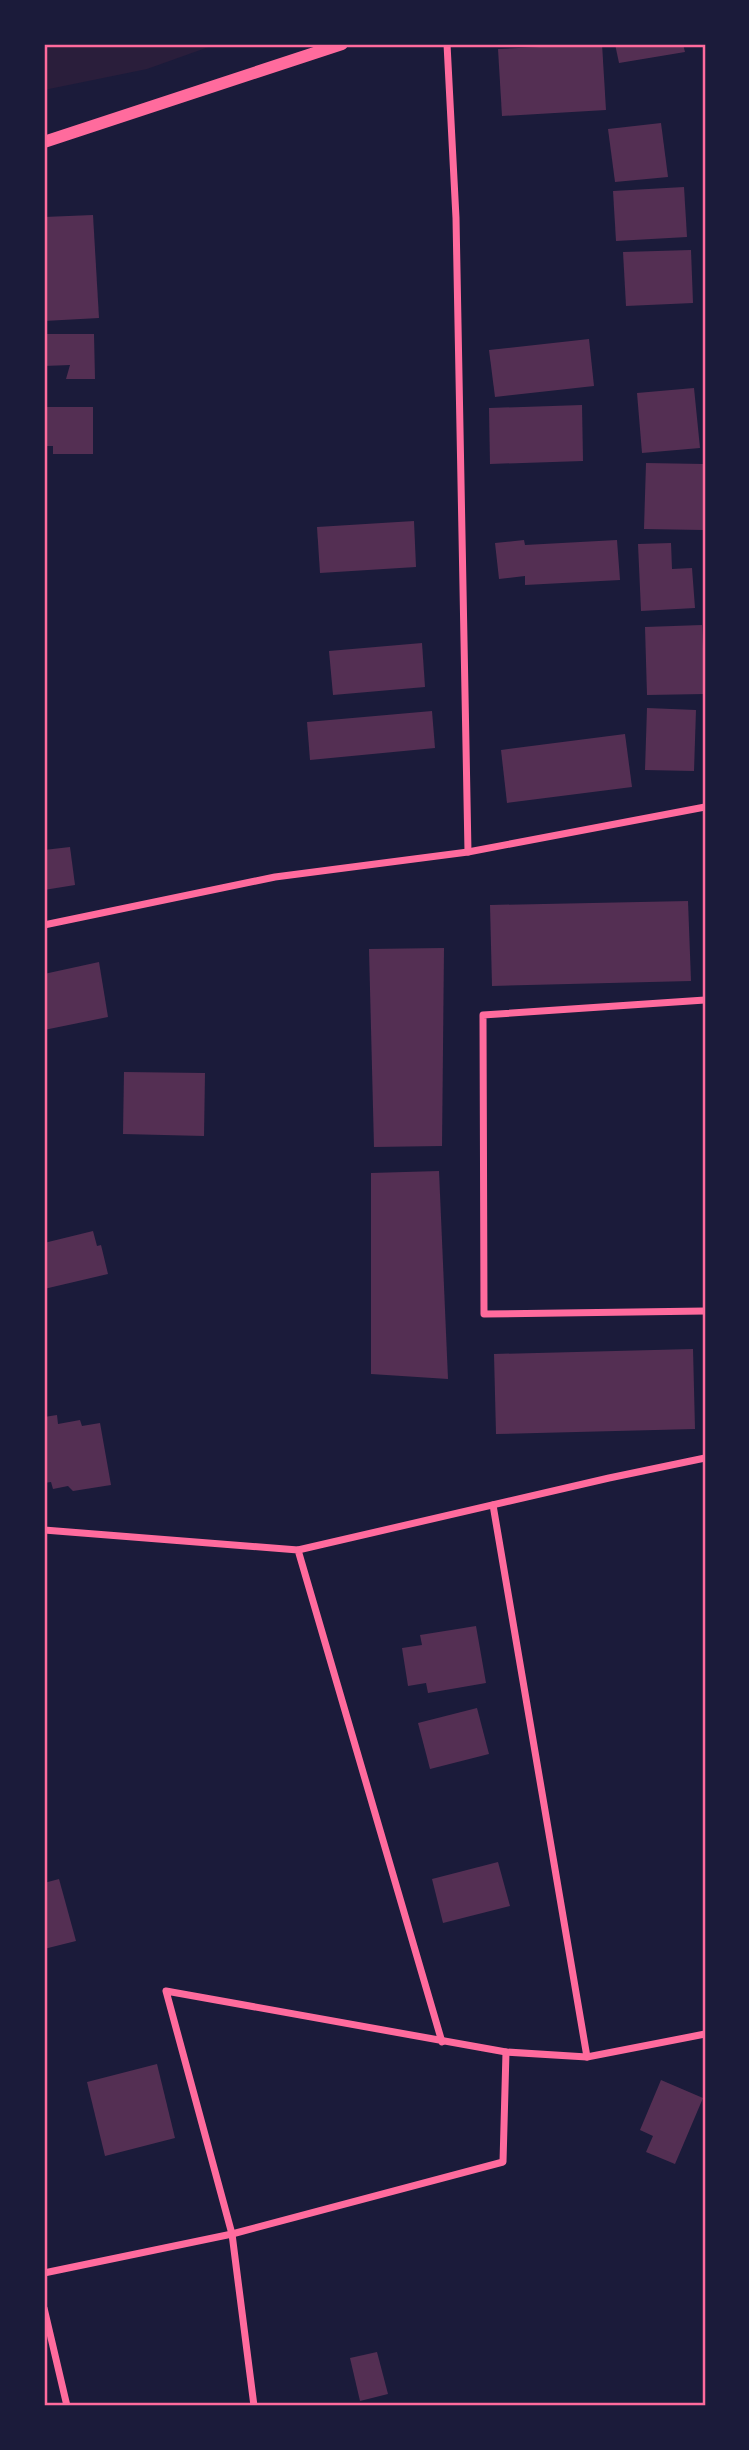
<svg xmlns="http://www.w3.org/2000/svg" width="749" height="2450" viewBox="0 0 749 2450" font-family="'Fira Sans Condensed',sans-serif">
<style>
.green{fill:#2a1e3b}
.building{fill:#542f53}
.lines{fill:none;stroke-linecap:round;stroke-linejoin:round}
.minor{stroke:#ff6b9d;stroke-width:7}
.tertiary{stroke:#ff6b9d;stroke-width:12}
.neatline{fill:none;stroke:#ff6b9d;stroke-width:2.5}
</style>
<rect width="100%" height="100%" fill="#1b1b3a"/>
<polygon class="green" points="44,44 217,44 147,69 44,90"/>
<g class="building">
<polygon points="602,44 606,110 502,116 498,49"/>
<polygon points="615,44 683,44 685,52 619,63"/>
<polygon points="661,123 668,177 615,182 608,129"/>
<polygon points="684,187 687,237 616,241 613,191"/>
<polygon points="93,215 99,318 44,321 44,217"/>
<polygon points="691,250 693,303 626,306 623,252"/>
<polygon points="44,334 94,334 95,379 66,379 70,365 44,366"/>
<polygon points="589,339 594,386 495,397 489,350"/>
<polygon points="694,388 700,448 642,453 637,393"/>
<polygon points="582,405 583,461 490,464 489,408"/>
<polygon points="44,407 93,407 93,454 53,454 53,446 44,446"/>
<polygon points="646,463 704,464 703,530 644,529"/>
<polygon points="414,521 416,567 320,573 317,527"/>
<polygon points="524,540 525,545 617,540 620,580 525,585 525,576 499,579 495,543"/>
<polygon points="671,543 672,569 692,568 695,608 641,611 638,544"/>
<polygon points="702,625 705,694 647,695 645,627"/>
<polygon points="422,643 425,687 333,695 329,651"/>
<polygon points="647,708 696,710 694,771 645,770"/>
<polygon points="432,711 435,748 310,760 307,722"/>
<polygon points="625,734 632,787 507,803 501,750"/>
<polygon points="70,847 75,885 44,890 44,850"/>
<polygon points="688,901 691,981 492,986 490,905"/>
<polygon points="444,948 442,1146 374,1147 369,949"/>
<polygon points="99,962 108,1017 44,1030 44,974"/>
<polygon points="124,1072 205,1073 204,1136 123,1134"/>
<polygon points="439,1171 448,1379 371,1374 371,1173"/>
<polygon points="93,1231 97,1246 101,1245 108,1274 44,1289 44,1243"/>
<polygon points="693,1349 695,1429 496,1434 494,1354"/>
<polygon points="57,1415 58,1424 80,1420 82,1426 100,1423 111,1485 73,1491 68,1486 53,1489 51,1482 44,1483 44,1417"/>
<polygon points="476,1626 486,1683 428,1693 426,1683 408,1686 402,1648 422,1645 420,1635"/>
<polygon points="477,1708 489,1754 430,1769 418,1723"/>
<polygon points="498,1862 510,1906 443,1923 432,1879"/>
<polygon points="59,1879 76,1941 44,1949 44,1883"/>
<polygon points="157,2064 175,2138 105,2156 87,2082"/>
<polygon points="661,2080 703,2098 675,2164 646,2152 653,2136 640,2130"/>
<polygon points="377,2352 388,2394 360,2401 350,2358"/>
</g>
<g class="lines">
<g class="minor">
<polyline points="447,44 456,218 468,852"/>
<polyline points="44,925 275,877 468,852 705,807"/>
<polyline points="705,1000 483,1015 484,1314 705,1311"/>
<polyline points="493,1505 587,2057"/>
<polyline points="44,1530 298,1550 442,2042"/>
<polyline points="298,1550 609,1478 705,1458"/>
<polyline points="44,2273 232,2234 503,2162 506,2052"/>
<polyline points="44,2308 67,2406"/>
<polyline points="254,2406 232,2234 166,1991 506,2052 587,2057 705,2034"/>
</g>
<polyline class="tertiary" points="44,142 342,44"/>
</g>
<rect width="749" height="2450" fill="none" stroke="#1b1b3a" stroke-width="91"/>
<rect x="46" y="46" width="658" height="2358" class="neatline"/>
</svg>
